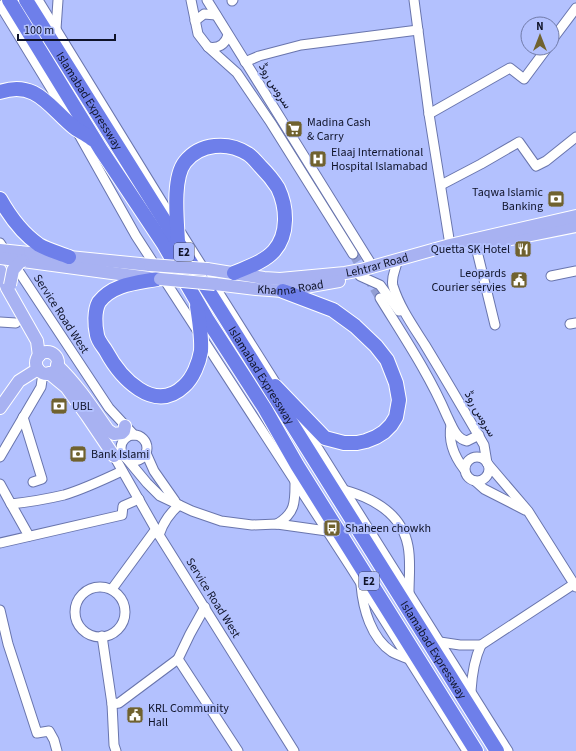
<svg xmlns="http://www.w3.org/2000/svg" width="576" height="751" viewBox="0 0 576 751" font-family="'Source Sans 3',Vazirmatn,sans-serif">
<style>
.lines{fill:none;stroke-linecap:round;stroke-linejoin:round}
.minor-tunnel{stroke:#929ed3;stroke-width:9;stroke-dasharray:9 4.5;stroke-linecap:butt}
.minor-casing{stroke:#6975ad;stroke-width:11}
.major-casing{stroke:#fff;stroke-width:14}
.highway-casing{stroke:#fff;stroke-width:16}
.minor{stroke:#fff;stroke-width:9}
.major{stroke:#a8b2f2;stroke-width:12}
.highway{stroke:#6e7fea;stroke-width:14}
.major-bridge-casing{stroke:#fff;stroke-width:14;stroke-linecap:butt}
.major-bridge{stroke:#a8b2f2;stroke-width:12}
.labels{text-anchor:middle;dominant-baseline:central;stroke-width:4;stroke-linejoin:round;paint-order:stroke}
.shield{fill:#b3c1fe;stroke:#404769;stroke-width:1}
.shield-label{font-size:11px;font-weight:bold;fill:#0f1329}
.street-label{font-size:12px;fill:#0f1329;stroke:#b3c1fe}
.poi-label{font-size:12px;fill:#0f1329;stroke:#b3c1fe;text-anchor:start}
</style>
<rect width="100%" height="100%" fill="#b3c1fe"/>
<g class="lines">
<polyline class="minor-tunnel" points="353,254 380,298"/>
<g class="minor-casing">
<g id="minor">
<polyline points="38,0 178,228 280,390"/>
<polyline points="191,0 198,34 208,47 237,73 271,123 353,254"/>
<polyline points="207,0 373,267"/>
<polyline points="414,0 429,114 450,245"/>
<polyline points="232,1 233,0"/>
<polyline points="0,5 69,118"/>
<polyline points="195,21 204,14 216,15"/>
<polyline points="56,29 58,0"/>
<polyline points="552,40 576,8"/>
<path d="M208,47c10,2 17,-2 20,-12"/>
<polyline points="245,62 259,56 301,45 418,30"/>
<polyline points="429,114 510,68 524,79 547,48"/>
<polyline points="77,131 136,236 350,566 467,751"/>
<polyline points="441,185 481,164 519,142 536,166 546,161 576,137"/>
<polyline points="0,243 109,408 134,435"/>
<polyline points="476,247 495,325"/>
<path d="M396,266c-2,7 -5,13 -3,20 7,22 20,40 32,59 20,33 40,67 59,100l3,18 41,48 48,76"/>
<polyline points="360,276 380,285 399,311"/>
<polyline points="551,276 576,271"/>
<path d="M380,298c24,39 49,76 67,118 5,10 9,23 20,25l12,-6"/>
<polyline points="0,322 16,323"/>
<polyline points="570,324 576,323"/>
<polyline points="297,415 508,751"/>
<polyline points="23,417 42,479 33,482"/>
<path d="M451,425c-3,17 3,31 13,44"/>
<circle cx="134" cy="448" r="13"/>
<polyline points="122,453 114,456 159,535 294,751"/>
<polyline points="146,453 154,471 175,501"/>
<circle cx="477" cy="469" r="12"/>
<polyline points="0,457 41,387 43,373"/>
<polyline points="127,459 147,483 160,496 192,511 221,521 252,525 277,524 327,531"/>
<polyline points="475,481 484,489 525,510"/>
<path d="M0,484l11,20c18,-2 36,-5 53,-9 20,-6 39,-15 58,-24"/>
<path d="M344,490c29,8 58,24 64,56 3,15 1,31 1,46"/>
<polyline points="11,504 29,536"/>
<path d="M277,524c19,-11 18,-23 18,-43"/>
<path d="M159,535c4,-12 11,-22 20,-30"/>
<polyline points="0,543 122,515 123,506 139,499"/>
<path d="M361,585c2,24 10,53 31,67 5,3 12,5 17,7"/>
<circle cx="100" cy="612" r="25"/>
<polyline points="112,589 156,529"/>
<polyline points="205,607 190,634 178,659 238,751"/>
<polyline points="0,610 8,644 37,733 49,731 54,740 57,751"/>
<polyline points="102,636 112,704 119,703 178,659"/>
<polyline points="440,642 460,645 481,645 574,584"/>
<path d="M471,691c1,-17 3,-31 10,-46"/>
<polyline points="112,704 114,745 116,751"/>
</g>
</g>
<g class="major-casing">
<g id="major">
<polyline points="481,245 576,226"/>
<polyline points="19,252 150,265"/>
<polyline points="23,261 149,278"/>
<path id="s1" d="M207,269l57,9 16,1 65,-6 16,-3 89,-25 126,-29"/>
<polyline points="0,270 7,288 37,341 39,356"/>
<path id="s2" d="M215,284l41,5 27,2 56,-10"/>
<circle cx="47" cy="363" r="11"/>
<path d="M57,365c20,19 35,42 51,65l6,4 8,-1 2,-2 1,-5"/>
<polyline points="49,373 66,387 87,416 114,456"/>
<polyline points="0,408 19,381 38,369"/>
</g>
</g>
<g class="highway-casing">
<g id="highway">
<polyline points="9,0 101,150 163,243 207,319 265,409 297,465 476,751"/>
<path id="s3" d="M26,0l471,751"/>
<path d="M0,92c37,-13 51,18 76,37 5,3 11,6 16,10"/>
<path d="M0,199c9,16 23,35 39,46 9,5 20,8 30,12"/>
<path d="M178,242c-1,-21 -6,-64 7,-80 15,-19 43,-21 63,-8 5,3 9,9 13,13 6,6 12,13 17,21 9,19 11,46 -4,63 -10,11 -26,16 -40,22"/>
<path d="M157,279c-21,4 -44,5 -58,23 -5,9 -4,24 -2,33 1,6 6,11 9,16 14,26 48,64 78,35 9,-8 15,-23 17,-35 1,-14 -2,-31 -4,-45"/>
<polyline points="275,386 325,438 344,443 357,443 366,441 376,437 384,432 391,425 396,417 399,400 396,383 387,360 376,346 355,326 333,310 283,291"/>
</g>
</g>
<use href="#minor" class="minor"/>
<use href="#major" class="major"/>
<use href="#highway" class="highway"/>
<g class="major-bridge-casing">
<g id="major-bridge">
<polyline points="0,250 19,252"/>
<polyline points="0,258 23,261"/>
<polyline points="150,265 207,269"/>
<polyline points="160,279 215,284"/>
<polyline points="10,285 13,270 21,261"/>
</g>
</g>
<use href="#major-bridge" class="major-bridge"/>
</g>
<defs>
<g id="supermarket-square" transform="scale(0.9)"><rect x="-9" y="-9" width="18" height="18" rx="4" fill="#70622f" stroke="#b3c1fe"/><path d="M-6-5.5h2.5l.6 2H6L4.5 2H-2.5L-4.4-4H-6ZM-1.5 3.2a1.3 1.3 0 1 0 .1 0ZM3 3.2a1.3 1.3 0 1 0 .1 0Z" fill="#fff"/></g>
<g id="hospital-square" transform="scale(0.9)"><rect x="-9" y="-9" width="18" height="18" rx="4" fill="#70622f" stroke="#b3c1fe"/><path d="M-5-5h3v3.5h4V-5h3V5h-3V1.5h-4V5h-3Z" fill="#fff"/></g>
<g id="bank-square" transform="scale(0.9)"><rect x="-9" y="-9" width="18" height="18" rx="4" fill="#70622f" stroke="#b3c1fe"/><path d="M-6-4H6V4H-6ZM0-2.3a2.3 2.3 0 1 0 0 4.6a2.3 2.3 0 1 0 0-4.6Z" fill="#fff"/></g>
<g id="restaurant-square" transform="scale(0.9)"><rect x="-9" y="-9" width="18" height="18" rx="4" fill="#70622f" stroke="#b3c1fe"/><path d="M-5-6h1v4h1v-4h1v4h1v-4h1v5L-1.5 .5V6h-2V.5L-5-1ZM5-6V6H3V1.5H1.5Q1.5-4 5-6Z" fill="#fff"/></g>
<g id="civic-square" transform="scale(0.9)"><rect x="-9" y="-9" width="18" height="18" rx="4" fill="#70622f" stroke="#b3c1fe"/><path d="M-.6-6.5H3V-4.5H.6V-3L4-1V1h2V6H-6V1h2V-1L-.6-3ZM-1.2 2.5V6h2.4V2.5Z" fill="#fff"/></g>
<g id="bus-square" transform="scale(0.9)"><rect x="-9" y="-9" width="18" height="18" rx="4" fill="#70622f" stroke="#b3c1fe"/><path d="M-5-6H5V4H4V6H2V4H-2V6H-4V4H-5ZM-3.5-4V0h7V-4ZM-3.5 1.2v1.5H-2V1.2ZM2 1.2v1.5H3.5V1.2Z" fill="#fff"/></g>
</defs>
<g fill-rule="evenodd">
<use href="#supermarket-square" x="294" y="129"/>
<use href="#hospital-square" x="318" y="159"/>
<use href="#bank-square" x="556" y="199"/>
<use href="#restaurant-square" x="523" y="249"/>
<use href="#civic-square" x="519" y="280"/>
<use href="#bank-square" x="59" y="406"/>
<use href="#bank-square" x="78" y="454"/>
<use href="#bus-square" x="332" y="528"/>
<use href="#civic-square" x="135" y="715"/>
</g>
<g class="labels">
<g class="shield">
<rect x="174" y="243" width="20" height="18" rx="3"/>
<rect x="359" y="572" width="20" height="18" rx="3"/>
</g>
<g class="shield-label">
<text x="184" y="252">E2</text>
<text x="369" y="581">E2</text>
</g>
<g class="street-label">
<text transform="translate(275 86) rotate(58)">سروس روڈ</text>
<text stroke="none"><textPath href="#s3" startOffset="119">Islamabad Expressway</textPath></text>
<text stroke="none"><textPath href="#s1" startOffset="172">Lehtrar Road</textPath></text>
<text stroke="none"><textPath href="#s2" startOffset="76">Khanna Road</textPath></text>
<text transform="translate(61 314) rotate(57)">Service Road West</text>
<text stroke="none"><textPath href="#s3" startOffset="443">Islamabad Expressway</textPath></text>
<text transform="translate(480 414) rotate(60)">سروس روڈ</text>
<text transform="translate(213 598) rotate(58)">Service Road West</text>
<text stroke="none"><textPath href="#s3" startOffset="767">Islamabad Expressway</textPath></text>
</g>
<g class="poi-label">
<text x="307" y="122">Madina Cash<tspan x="307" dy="14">&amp; Carry</tspan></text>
<text x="331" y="152">Elaaj International<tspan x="331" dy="14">Hospital Islamabad</tspan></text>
<text x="543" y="192" text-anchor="end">Taqwa Islamic<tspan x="543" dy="14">Banking</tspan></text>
<text x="510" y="249" text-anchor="end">Quetta SK Hotel</text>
<text x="506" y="273" text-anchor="end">Leopards<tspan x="506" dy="14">Courier servies</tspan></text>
<text x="72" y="406">UBL</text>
<text x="91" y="454">Bank Islami</text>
<text x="345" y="528">Shaheen chowkh</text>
<text x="148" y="708">KRL Community<tspan x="148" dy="14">Hall</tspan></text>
</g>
</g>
<g transform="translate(540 36)"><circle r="19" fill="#b3c1fe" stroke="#717ba9"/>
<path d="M0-3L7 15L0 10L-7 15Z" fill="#70622f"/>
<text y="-6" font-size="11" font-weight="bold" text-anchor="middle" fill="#0f1329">N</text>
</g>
<path d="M18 34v6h97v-6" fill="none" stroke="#0f1329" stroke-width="2"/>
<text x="24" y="34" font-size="12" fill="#0f1329" stroke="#b3c1fe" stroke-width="3" paint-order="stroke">100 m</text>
</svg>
